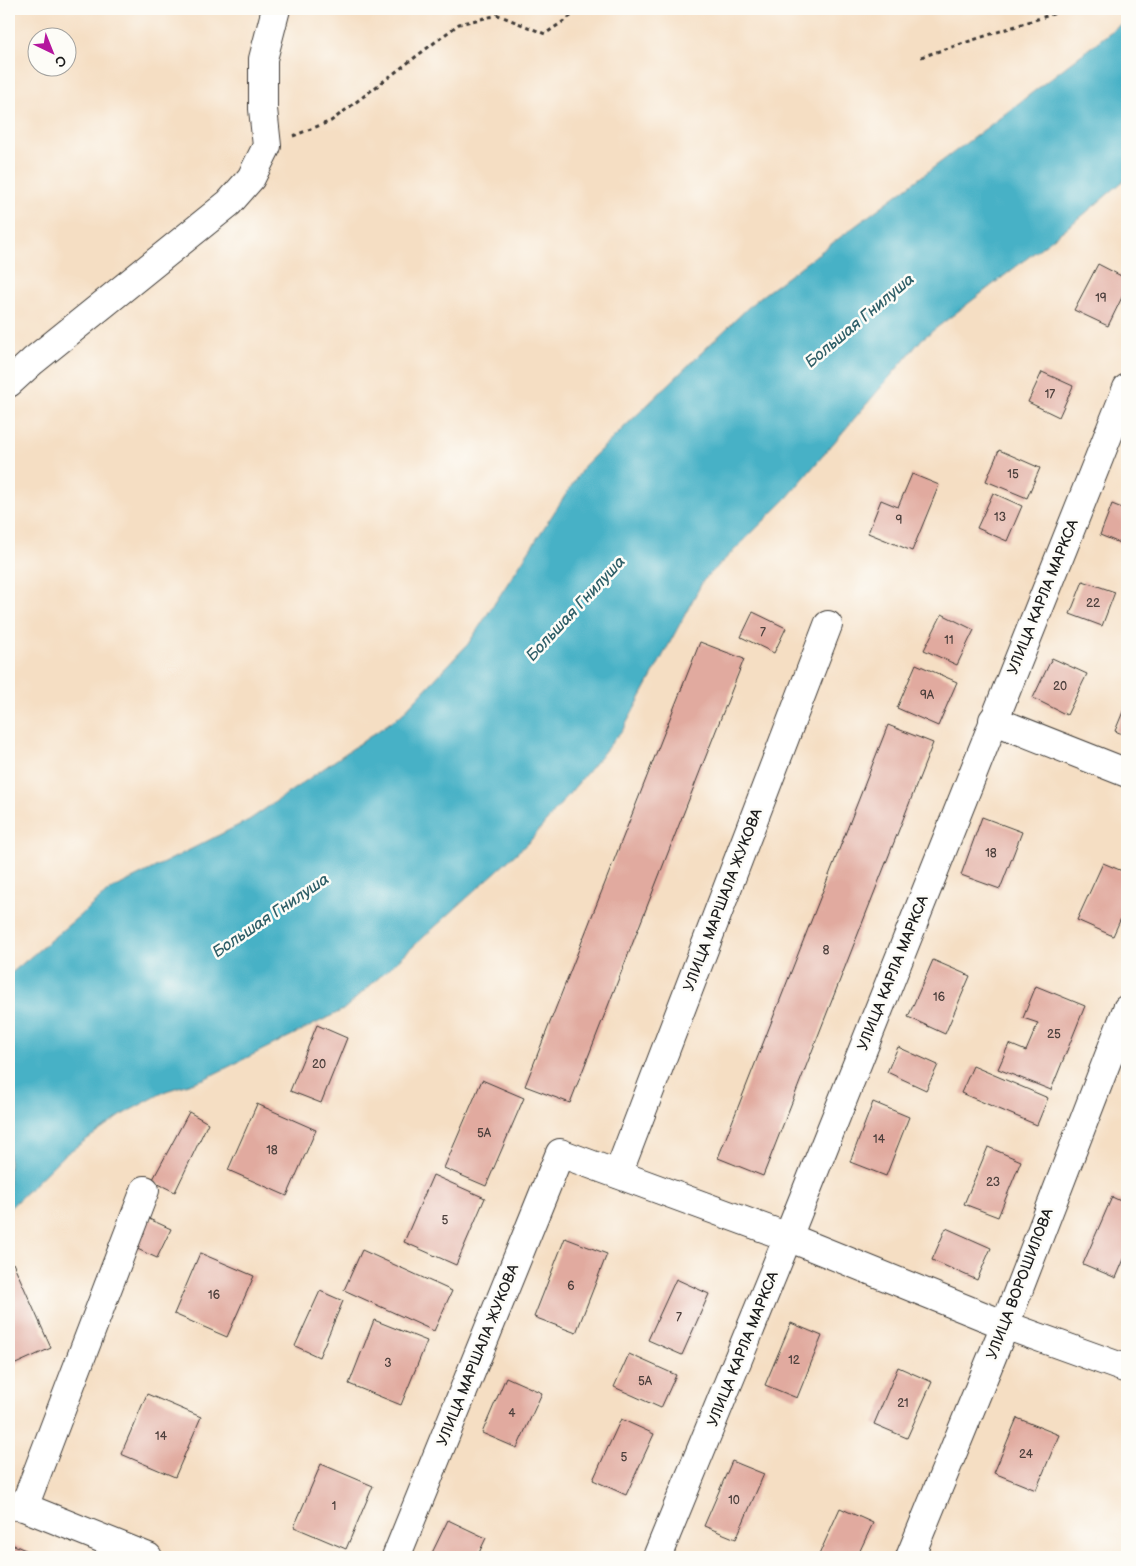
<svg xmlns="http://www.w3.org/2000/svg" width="1136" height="1566" viewBox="0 0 1136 1566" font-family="'Balsamiq Sans',sans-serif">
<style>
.water{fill:#47b1c6;stroke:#326671}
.building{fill:#e1aa9f}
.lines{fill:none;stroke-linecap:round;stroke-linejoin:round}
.minor-casing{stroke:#3d3935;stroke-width:30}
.major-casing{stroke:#3d3935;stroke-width:30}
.path{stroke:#3d3935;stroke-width:3;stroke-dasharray:4 4;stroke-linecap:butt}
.minor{stroke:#fff;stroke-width:28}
.major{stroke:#fff;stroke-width:28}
.labels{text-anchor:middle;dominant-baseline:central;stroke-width:5;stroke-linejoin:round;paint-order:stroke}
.number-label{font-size:12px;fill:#4d403d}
.street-label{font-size:15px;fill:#1c1c1c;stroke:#fdfcf7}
.water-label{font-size:16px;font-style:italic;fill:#2f5f68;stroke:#fdfcf7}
</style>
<rect width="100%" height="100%" fill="#fdfcf7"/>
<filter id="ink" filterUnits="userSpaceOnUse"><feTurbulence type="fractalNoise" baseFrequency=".02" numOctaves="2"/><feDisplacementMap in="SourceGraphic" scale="10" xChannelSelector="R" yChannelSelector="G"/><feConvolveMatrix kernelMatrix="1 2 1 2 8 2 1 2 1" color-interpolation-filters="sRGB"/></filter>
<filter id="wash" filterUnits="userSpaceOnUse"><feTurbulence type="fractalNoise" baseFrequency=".0096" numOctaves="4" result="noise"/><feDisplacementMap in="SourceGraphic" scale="20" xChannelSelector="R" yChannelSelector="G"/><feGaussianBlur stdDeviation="1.12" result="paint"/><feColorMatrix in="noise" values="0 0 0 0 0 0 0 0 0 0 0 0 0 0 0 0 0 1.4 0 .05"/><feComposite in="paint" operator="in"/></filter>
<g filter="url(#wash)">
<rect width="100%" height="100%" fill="#f5dec3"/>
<polygon class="water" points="1127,19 1127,178 1082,216 922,339 786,499 703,581 624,728 530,841 343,1010 204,1079 166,1091 125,1113 63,1156 9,1209 9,975 110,890 249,820 401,715 468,644 585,465 755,301 997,120"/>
<g id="blocks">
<g class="building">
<polygon points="1098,264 1127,279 1127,287 1108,326 1074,310"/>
<polygon points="1042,372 1073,386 1059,417 1028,402"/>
<polygon points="999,450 1040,468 1027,498 986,481"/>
<polygon points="912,474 939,485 912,551 868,533 881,500 898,507"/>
<polygon points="1127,478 1127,491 1123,489"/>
<polygon points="993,493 1022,506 1007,541 977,528"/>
<polygon points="1112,504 1127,510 1127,546 1100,535"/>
<polygon points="1083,581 1115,592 1102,626 1070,614"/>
<polygon points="753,612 786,628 774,653 741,637"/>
<polygon points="942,614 974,630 957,665 924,650"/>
<polygon points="700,642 744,659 570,1103 525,1086"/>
<polygon points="1052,658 1087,674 1067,715 1033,698"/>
<polygon points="916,664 957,682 938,726 897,708"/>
<polygon points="1127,702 1127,736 1115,731"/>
<polygon points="888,725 933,743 763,1176 718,1158"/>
<polygon points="982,817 1022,832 1000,889 961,875"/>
<polygon points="1103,863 1127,873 1127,905 1113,936 1077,920"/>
<polygon points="933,960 970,976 945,1034 908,1017"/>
<polygon points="1036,986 1085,1006 1051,1090 998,1069 1009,1044 1026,1051 1038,1023 1023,1018"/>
<polygon points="317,1025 347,1038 321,1103 290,1091"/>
<polygon points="898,1047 938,1065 926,1090 887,1072"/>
<polygon points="973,1066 1048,1098 1037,1125 961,1093"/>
<polygon points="482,1080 524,1098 486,1186 444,1168"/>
<polygon points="873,1102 909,1117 886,1176 850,1162"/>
<polygon points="257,1104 316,1130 287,1196 228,1170"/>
<polygon points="189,1112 208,1123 175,1192 152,1181"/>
<polygon points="988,1147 1021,1161 998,1217 964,1204"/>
<polygon points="433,1175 485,1198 456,1265 404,1242"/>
<polygon points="1112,1197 1127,1204 1127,1252 1116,1278 1083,1264"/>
<polygon points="147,1218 171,1229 157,1258 133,1247"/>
<polygon points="946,1228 991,1248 977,1280 932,1260"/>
<polygon points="565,1238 607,1254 576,1333 534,1317"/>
<polygon points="362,1250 452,1291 434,1331 344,1290"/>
<polygon points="200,1253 254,1276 227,1337 174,1314"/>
<polygon points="13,1263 51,1348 9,1367 9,1265"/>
<polygon points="676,1279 709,1294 682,1355 648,1340"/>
<polygon points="320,1291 343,1301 319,1357 295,1346"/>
<polygon points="374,1320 427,1341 401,1405 349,1384"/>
<polygon points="791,1323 822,1336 797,1398 765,1385"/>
<polygon points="629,1354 676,1375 661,1408 614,1387"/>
<polygon points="898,1367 932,1382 907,1438 874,1424"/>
<polygon points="506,1377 542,1393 517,1448 482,1433"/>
<polygon points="147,1394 201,1417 175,1477 121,1454"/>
<polygon points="1017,1418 1059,1435 1036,1490 994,1473"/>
<polygon points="621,1419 654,1434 626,1495 593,1480"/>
<polygon points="732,1461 764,1474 736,1539 704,1526"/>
<polygon points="321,1464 373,1486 346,1549 294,1527"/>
<polygon points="840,1508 873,1523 857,1557 818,1557"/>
<polygon points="448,1520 486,1538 477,1557 430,1557"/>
<polygon points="9,1543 42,1557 9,1557"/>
</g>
</g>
</g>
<g filter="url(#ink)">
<use href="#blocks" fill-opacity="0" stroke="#3d3935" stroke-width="1"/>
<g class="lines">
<g class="minor-casing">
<g id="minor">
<polyline points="9,383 33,361 229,203 251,178 267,146 263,109 263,59 276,9"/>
<polyline points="993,720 1127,773"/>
<polyline points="618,1174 828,625"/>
<polyline points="24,1507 145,1190"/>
<polyline points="396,1557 560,1153 788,1237 1005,1325 1127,1009"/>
<polyline points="657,1557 788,1237 1127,388"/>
</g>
</g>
<g class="major-casing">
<g id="major">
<polyline points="9,1505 24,1507 148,1557"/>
<polyline points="910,1557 1005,1325 1127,1369"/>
</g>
</g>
<g class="path">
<polyline points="921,57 1068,9"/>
<polyline points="293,136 331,121 459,24 498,15 545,34 581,9"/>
</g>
<use href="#minor" class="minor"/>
<use href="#major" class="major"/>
</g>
</g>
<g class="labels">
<g class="number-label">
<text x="1101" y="298">19</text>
<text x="1050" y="394">17</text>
<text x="1013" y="474">15</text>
<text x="1000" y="517">13</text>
<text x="899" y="520">9</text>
<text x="1093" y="603">22</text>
<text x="763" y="632">7</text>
<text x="949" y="640">11</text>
<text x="1060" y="686">20</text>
<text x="927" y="695">9А</text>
<text x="991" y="853">18</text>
<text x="826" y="950">8</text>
<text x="939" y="997">16</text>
<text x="1054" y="1034">25</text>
<text x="319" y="1064">20</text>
<text x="484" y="1133">5А</text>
<text x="879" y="1139">14</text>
<text x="272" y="1150">18</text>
<text x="993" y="1182">23</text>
<text x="445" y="1220">5</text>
<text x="571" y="1286">6</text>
<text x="214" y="1295">16</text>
<text x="679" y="1317">7</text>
<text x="794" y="1360">12</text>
<text x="388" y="1363">3</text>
<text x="645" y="1381">5А</text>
<text x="903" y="1403">21</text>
<text x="512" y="1413">4</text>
<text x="161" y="1436">14</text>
<text x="1026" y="1454">24</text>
<text x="624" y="1457">5</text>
<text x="734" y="1500">10</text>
<text x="334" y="1506">1</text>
</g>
<g class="street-label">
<text transform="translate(1043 597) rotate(-68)">УЛИЦА КАРЛА МАРКСА</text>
<text transform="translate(723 900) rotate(-69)">УЛИЦА МАРШАЛА ЖУКОВА</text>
<text transform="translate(893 973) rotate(-68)">УЛИЦА КАРЛА МАРКСА</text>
<text transform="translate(1020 1284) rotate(-69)">УЛИЦА ВОРОШИЛОВА</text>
<text transform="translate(743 1349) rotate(-68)">УЛИЦА КАРЛА МАРКСА</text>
<text transform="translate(478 1355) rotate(-68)">УЛИЦА МАРШАЛА ЖУКОВА</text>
</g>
<g class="water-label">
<text transform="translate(860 321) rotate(-40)">Большая Гнилуша</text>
<text transform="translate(576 609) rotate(-47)">Большая Гнилуша</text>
<text transform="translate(271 916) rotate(-34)">Большая Гнилуша</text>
</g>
</g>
<rect width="1136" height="1566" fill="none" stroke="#fdfcf7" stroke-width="30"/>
<g transform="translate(52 52) rotate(137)"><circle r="24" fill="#fdfcf7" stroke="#a3a29f"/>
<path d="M0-4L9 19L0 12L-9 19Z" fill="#b5179e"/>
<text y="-8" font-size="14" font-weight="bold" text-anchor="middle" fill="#1c1c1c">С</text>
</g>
</svg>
